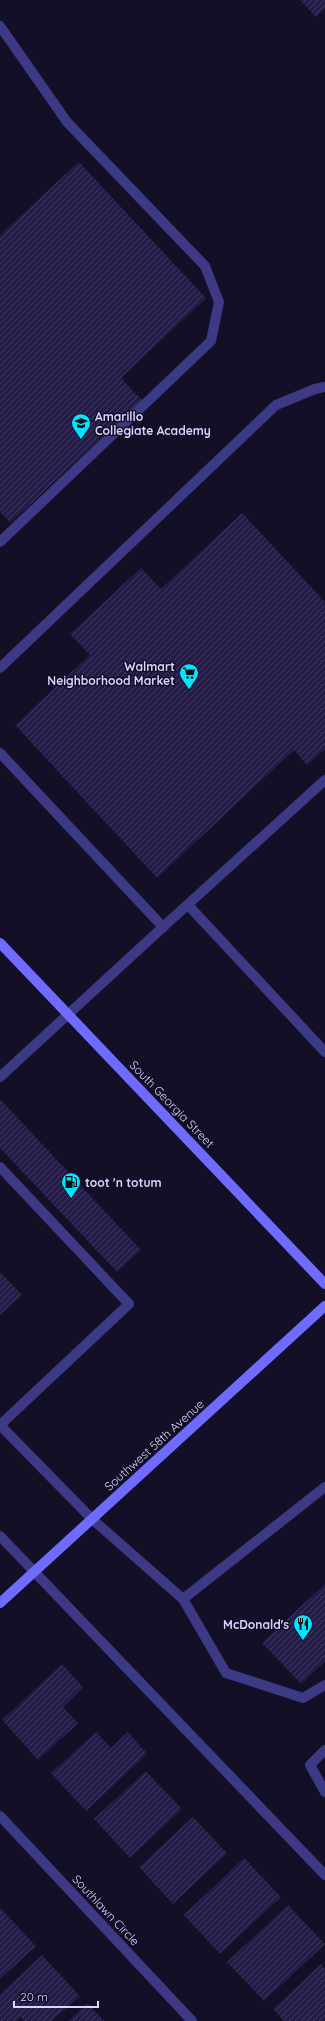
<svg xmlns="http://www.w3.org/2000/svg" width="325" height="2021" viewBox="0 0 325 2021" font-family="Quicksand,sans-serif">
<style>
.building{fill:url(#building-hatch)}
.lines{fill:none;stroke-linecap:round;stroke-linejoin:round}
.service{stroke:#3d3a85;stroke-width:10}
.minor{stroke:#3d3a85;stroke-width:10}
.secondary{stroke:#6f6bff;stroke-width:10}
.labels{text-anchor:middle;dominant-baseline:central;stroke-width:3;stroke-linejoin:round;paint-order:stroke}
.poi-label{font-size:12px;font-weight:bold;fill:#d9d4ff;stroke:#130f26;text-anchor:start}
.street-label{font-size:12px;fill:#d9d4ff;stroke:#130f26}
</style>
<defs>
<pattern id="building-hatch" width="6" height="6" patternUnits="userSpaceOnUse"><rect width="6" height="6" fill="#241b47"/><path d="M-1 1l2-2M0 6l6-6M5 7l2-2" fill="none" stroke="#433b63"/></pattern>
</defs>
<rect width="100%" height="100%" fill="#130f26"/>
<g class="building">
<polygon points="300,0 325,0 325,9 316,17"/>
<polygon points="79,162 206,298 121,378 142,400 10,523 0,512 0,235"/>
<polygon points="242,513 325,602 325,749 307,765 294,750 157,878 15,725 90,655 70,634 141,568 161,589"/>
<polygon points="0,1099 141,1250 117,1272 0,1148"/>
<polygon points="0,1272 22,1295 0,1315"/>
<polygon points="325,1584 325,1661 301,1684 262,1643"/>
<polygon points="62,1664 83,1687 63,1707 78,1723 38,1760 2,1720"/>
<polygon points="96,1732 111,1748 128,1732 147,1754 86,1811 51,1773"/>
<polygon points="146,1771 182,1809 130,1858 94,1819"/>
<polygon points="193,1817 227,1853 173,1904 139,1867"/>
<polygon points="244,1858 281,1897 220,1954 184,1915"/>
<polygon points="288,1905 325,1944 264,2001 227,1962"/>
<polygon points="0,1908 36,1946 0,1979"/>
<polygon points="42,1955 80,1996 52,2021 24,2021 21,2017 17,2021 0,2021 0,1994"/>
<polygon points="321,1964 325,1969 325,2021 284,2021 273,2009"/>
<polygon points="87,2003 104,2021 68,2021"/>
</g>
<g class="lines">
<g class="service">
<polyline points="0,26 67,122 205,266 219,302 211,341 0,542"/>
<polyline points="0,668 276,405 315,389 325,387"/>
<polyline points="0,753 163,927 325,780"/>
<polyline points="188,905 325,1052"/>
<polyline points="0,1077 163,927"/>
<polyline points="0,1167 129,1304 0,1425"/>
<polyline points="0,1425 92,1519 183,1599 325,1487"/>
<polyline points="0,1536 325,1875"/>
<polyline points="183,1599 226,1673 303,1698 325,1685"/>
<polyline points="325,1750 310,1765 325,1792"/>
</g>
<polyline class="minor" points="0,1816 192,2021"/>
<g class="secondary">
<polyline points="0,943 325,1284"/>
<polyline points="0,1603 325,1306"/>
</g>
</g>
<defs>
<g id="school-pin" transform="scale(1)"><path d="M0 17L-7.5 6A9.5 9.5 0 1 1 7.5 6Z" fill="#00e5ff" stroke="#130f26"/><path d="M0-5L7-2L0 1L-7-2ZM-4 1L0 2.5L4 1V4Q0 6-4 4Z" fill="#111"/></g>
<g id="supermarket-pin" transform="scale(1)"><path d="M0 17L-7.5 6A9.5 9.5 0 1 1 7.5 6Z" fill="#00e5ff" stroke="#130f26"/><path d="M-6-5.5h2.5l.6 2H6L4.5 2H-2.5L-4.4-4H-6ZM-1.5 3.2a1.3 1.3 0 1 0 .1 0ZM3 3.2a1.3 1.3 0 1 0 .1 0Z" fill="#111"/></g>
<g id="fuel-pin" transform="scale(1)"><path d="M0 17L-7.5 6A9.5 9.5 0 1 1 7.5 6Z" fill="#00e5ff" stroke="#130f26"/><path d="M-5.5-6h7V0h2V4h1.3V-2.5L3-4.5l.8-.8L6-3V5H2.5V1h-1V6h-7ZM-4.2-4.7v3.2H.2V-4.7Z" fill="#111"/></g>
<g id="restaurant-pin" transform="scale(1)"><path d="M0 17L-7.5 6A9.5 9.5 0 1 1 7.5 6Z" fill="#00e5ff" stroke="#130f26"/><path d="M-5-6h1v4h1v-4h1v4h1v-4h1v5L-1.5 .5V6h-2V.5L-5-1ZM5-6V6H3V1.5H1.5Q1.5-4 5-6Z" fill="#111"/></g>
</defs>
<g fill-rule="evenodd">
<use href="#school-pin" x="81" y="423"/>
<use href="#supermarket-pin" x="189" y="673"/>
<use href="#fuel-pin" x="71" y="1182"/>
<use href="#restaurant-pin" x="303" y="1624"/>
</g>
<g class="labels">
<g class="poi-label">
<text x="95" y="416">Amarillo<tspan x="95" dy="14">Collegiate Academy</tspan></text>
<text x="175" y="666" text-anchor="end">Walmart<tspan x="175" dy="14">Neighborhood Market</tspan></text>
<text x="85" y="1182">toot 'n totum</text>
<text x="289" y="1624" text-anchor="end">McDonald's</text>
</g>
<g class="street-label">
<text transform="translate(172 1104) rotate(46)">South Georgia Street</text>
<text transform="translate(154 1445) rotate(-42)">Southwest 58th Avenue</text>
<text transform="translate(106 1910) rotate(47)">Southlawn Circle</text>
</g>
</g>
<path d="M14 2001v6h84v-6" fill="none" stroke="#d9d4ff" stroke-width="2"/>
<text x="20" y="2001" font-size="12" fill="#d9d4ff" stroke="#130f26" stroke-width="3" paint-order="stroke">20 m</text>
</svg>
